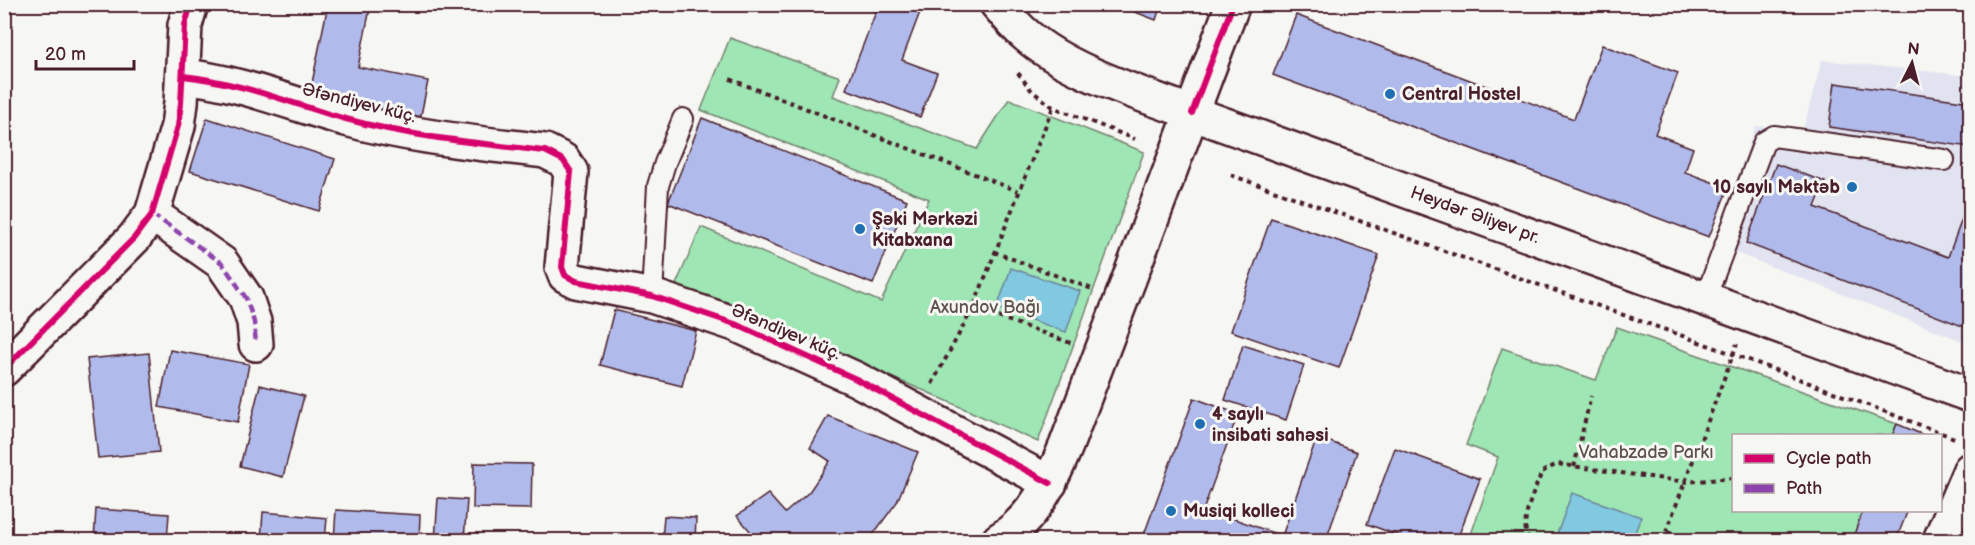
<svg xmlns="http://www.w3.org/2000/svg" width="1975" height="545" viewBox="0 0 1975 545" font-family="'Balsamiq Sans',sans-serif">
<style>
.built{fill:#e1e4f0}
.green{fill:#9ee6b4;stroke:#748270;stroke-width:1.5}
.water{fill:#81c8e1;stroke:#6b8498;stroke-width:1.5}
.building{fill:#b0bbec;stroke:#4a1f2b;stroke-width:1.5}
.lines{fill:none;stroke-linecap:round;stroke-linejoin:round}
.lane-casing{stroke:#4a1f2b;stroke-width:24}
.street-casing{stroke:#4a1f2b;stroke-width:38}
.secondary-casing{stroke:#4a1f2b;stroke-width:38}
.path{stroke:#4a1f2b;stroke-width:4;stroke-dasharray:4.5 4.5;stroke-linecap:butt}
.lane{stroke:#f6f6f2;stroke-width:20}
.street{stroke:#f6f6f2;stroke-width:33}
.secondary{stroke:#f6f6f2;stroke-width:33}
.quiet{stroke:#8e44ad;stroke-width:4.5;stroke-dasharray:9 4.5;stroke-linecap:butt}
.cycleway-casing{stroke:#f6f6f2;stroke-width:10}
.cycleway{stroke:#d6006c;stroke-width:6}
.poi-dot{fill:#1f6fb2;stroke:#f6f6f2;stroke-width:2}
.labels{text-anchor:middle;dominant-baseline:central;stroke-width:6;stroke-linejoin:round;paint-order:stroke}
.poi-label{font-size:18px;font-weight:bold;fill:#4a1f2b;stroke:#f6f6f2;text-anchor:start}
.street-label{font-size:18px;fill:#4a1f2b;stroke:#f6f6f2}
.park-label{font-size:18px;fill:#5f514d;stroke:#f6f6f2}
</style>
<rect width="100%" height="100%" fill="#f6f6f2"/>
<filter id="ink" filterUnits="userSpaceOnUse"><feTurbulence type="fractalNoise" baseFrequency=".0167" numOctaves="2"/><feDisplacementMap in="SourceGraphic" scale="12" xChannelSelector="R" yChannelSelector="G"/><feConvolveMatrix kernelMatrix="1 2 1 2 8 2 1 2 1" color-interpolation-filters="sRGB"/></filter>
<g filter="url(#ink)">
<polygon class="built" points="1822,60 1970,76 1970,344 1713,244 1756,126 1803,130"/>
<g class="green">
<polygon points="730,38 840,77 833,96 977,149 1009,99 1144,152 1038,442 925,391 674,289 701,227 881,302 929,199 701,110"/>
<polygon points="1617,327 1897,424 1892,435 1734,436 1734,510 1863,511 1852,540 1469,540 1498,457 1466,445 1502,348 1596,380"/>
</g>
<g class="water">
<polygon points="1011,268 1080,291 1066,332 997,308"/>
<polygon points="1572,493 1641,517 1632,540 1576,540 1557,534"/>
</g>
<g class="building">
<polygon points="328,4 371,4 358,67 428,81 420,120 309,98"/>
<polygon points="879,4 923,4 902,60 937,73 920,117 846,89"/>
<polygon points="1114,4 1161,4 1156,20"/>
<polygon points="1296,15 1574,119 1602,45 1678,73 1655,134 1693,148 1685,172 1728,188 1709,237 1273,75"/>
<polygon points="1835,83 1970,102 1970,147 1829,127"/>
<polygon points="207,118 335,159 319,211 190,171"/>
<polygon points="702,118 907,200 873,284 668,203"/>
<polygon points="1776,164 1825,182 1815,207 1948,257 1970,197 1970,329 1746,243"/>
<polygon points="1271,218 1379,255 1339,368 1231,331"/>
<polygon points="614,310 696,331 682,386 600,365"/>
<polygon points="1243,345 1304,365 1286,420 1225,400"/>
<polygon points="170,350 249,364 238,422 159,407"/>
<polygon points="149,353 159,452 98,458 87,359"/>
<polygon points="260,385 304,396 283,477 240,466"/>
<polygon points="1194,398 1238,414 1204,508 1282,536 1317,437 1357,452 1326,540 1142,540"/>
<polygon points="828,416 918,452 897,502 869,540 758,540 737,516 768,494 785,513 809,492 830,461 810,448"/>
<polygon points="1897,424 1926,436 1892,436"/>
<polygon points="1395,448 1480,479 1457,540 1411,540 1367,524"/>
<polygon points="474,463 532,464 531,509 473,508"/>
<polygon points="438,498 467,500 464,540 435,540"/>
<polygon points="96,509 169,514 167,540 94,540"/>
<polygon points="336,510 420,515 419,540 334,540"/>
<polygon points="1863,510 1908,510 1896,540 1852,540"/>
<polygon points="263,512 327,518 325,540 261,540"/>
<polygon points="664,516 696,518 695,540 662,540"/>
</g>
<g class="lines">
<g class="lane-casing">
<g id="lane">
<polyline points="652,296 658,186 665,163 683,119"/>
<polyline points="1705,299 1764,142 1774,136 1944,160"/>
</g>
</g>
<g class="street-casing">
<g id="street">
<path d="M183,76c57,6 109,28 163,43 65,18 132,24 199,32l18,9 8,12 -9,95 3,8 11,6 76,15 83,28 121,55 194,104"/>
<polyline points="152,214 222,263 246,298 254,322 256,344"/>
<polyline points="4,369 134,238 152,214 178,126 181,103 185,25 191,4"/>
</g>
</g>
<g class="secondary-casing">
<g id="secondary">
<path d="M997,4c10,11 18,22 29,31 42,37 114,58 166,78l778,282"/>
<path d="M999,540c35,-21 52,-58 67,-94l167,-442"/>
<polyline points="1940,540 1970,470"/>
</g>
</g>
<g class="path">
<polyline points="1018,73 1032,91 1053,107 1135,139"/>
<polyline points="730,79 1018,191"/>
<polyline points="1231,175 1733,354 1957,439"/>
<polyline points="994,252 1092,289"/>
<polyline points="973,308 1071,343"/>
<polyline points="932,384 973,308 1053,107"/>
<polyline points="1574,467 1591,396"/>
<polyline points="1667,532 1690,540"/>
<path d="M1529,540c-11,-18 6,-50 13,-68l15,-8 129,18 48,-4"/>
<polyline points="1663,540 1737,344"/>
</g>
<use href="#lane" class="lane"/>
<use href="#street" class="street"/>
<use href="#secondary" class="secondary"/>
<polyline class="quiet" points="152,214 222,263 246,298 254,322 256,344"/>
<g class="cycleway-casing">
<g id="cycleway">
<path d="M183,76c57,6 109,28 163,43 65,18 132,24 199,32l18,9 8,12 -9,95 3,8 11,6 76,15 83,28 121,55 194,104"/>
<polyline points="1192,113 1233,4"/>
<polyline points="4,369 134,238 152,214 178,126 181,103 185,25 191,4"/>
</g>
</g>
<use href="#cycleway" class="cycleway"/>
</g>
</g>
<g class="poi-dot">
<circle cx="1390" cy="94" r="6"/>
<circle cx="1852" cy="187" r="6"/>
<circle cx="860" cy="229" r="6"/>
<circle cx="1200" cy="424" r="6"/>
<circle cx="1171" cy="511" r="6"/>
</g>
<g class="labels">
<g class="poi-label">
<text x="1402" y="94">Central Hostel</text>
<text x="1840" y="187" text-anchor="end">10 saylı Məktəb</text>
<text x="872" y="219">Şəki Mərkəzi<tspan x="872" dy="21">Kitabxana</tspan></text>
<text x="1212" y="414">4 saylı<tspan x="1212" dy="21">insibati sahəsi</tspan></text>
<text x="1183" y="511">Musiqi kolleci</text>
</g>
<g class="street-label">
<text transform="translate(359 103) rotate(14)">Əfəndiyev küç.</text>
<text transform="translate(1475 215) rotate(20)">Heydər Əliyev pr.</text>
<text transform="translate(786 332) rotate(23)">Əfəndiyev küç.</text>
</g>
<g class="park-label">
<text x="985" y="307">Axundov Bağı</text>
<text x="1646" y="452">Vahabzadə Parkı</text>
</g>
</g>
<rect width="1975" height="545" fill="none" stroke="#f6f6f2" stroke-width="24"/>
<rect x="12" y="12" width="1951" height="521" fill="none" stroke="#4a1f2b" stroke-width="2" filter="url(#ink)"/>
<rect x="1732" y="434" width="210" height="78" fill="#f6f6f2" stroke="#b1a0a2" stroke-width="1.5"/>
<rect x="1744" y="454" width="30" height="9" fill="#d6006c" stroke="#b1a0a2" stroke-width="1.5"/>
<text x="1786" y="464" font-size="18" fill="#4a1f2b">Cycle path</text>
<rect x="1744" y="484" width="30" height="9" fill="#8e44ad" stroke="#b1a0a2" stroke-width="1.5"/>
<text x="1786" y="494" font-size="18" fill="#4a1f2b">Path</text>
<g transform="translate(1912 63) rotate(6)" stroke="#f6f6f2" stroke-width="4.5" paint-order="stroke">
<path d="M0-4.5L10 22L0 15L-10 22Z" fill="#4a1f2b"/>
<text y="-9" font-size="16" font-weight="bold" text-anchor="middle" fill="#4a1f2b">N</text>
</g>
<path d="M36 60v9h98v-9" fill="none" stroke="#4a1f2b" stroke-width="3"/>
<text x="45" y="60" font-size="18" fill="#4a1f2b" stroke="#f6f6f2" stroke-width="4.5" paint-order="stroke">20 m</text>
</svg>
